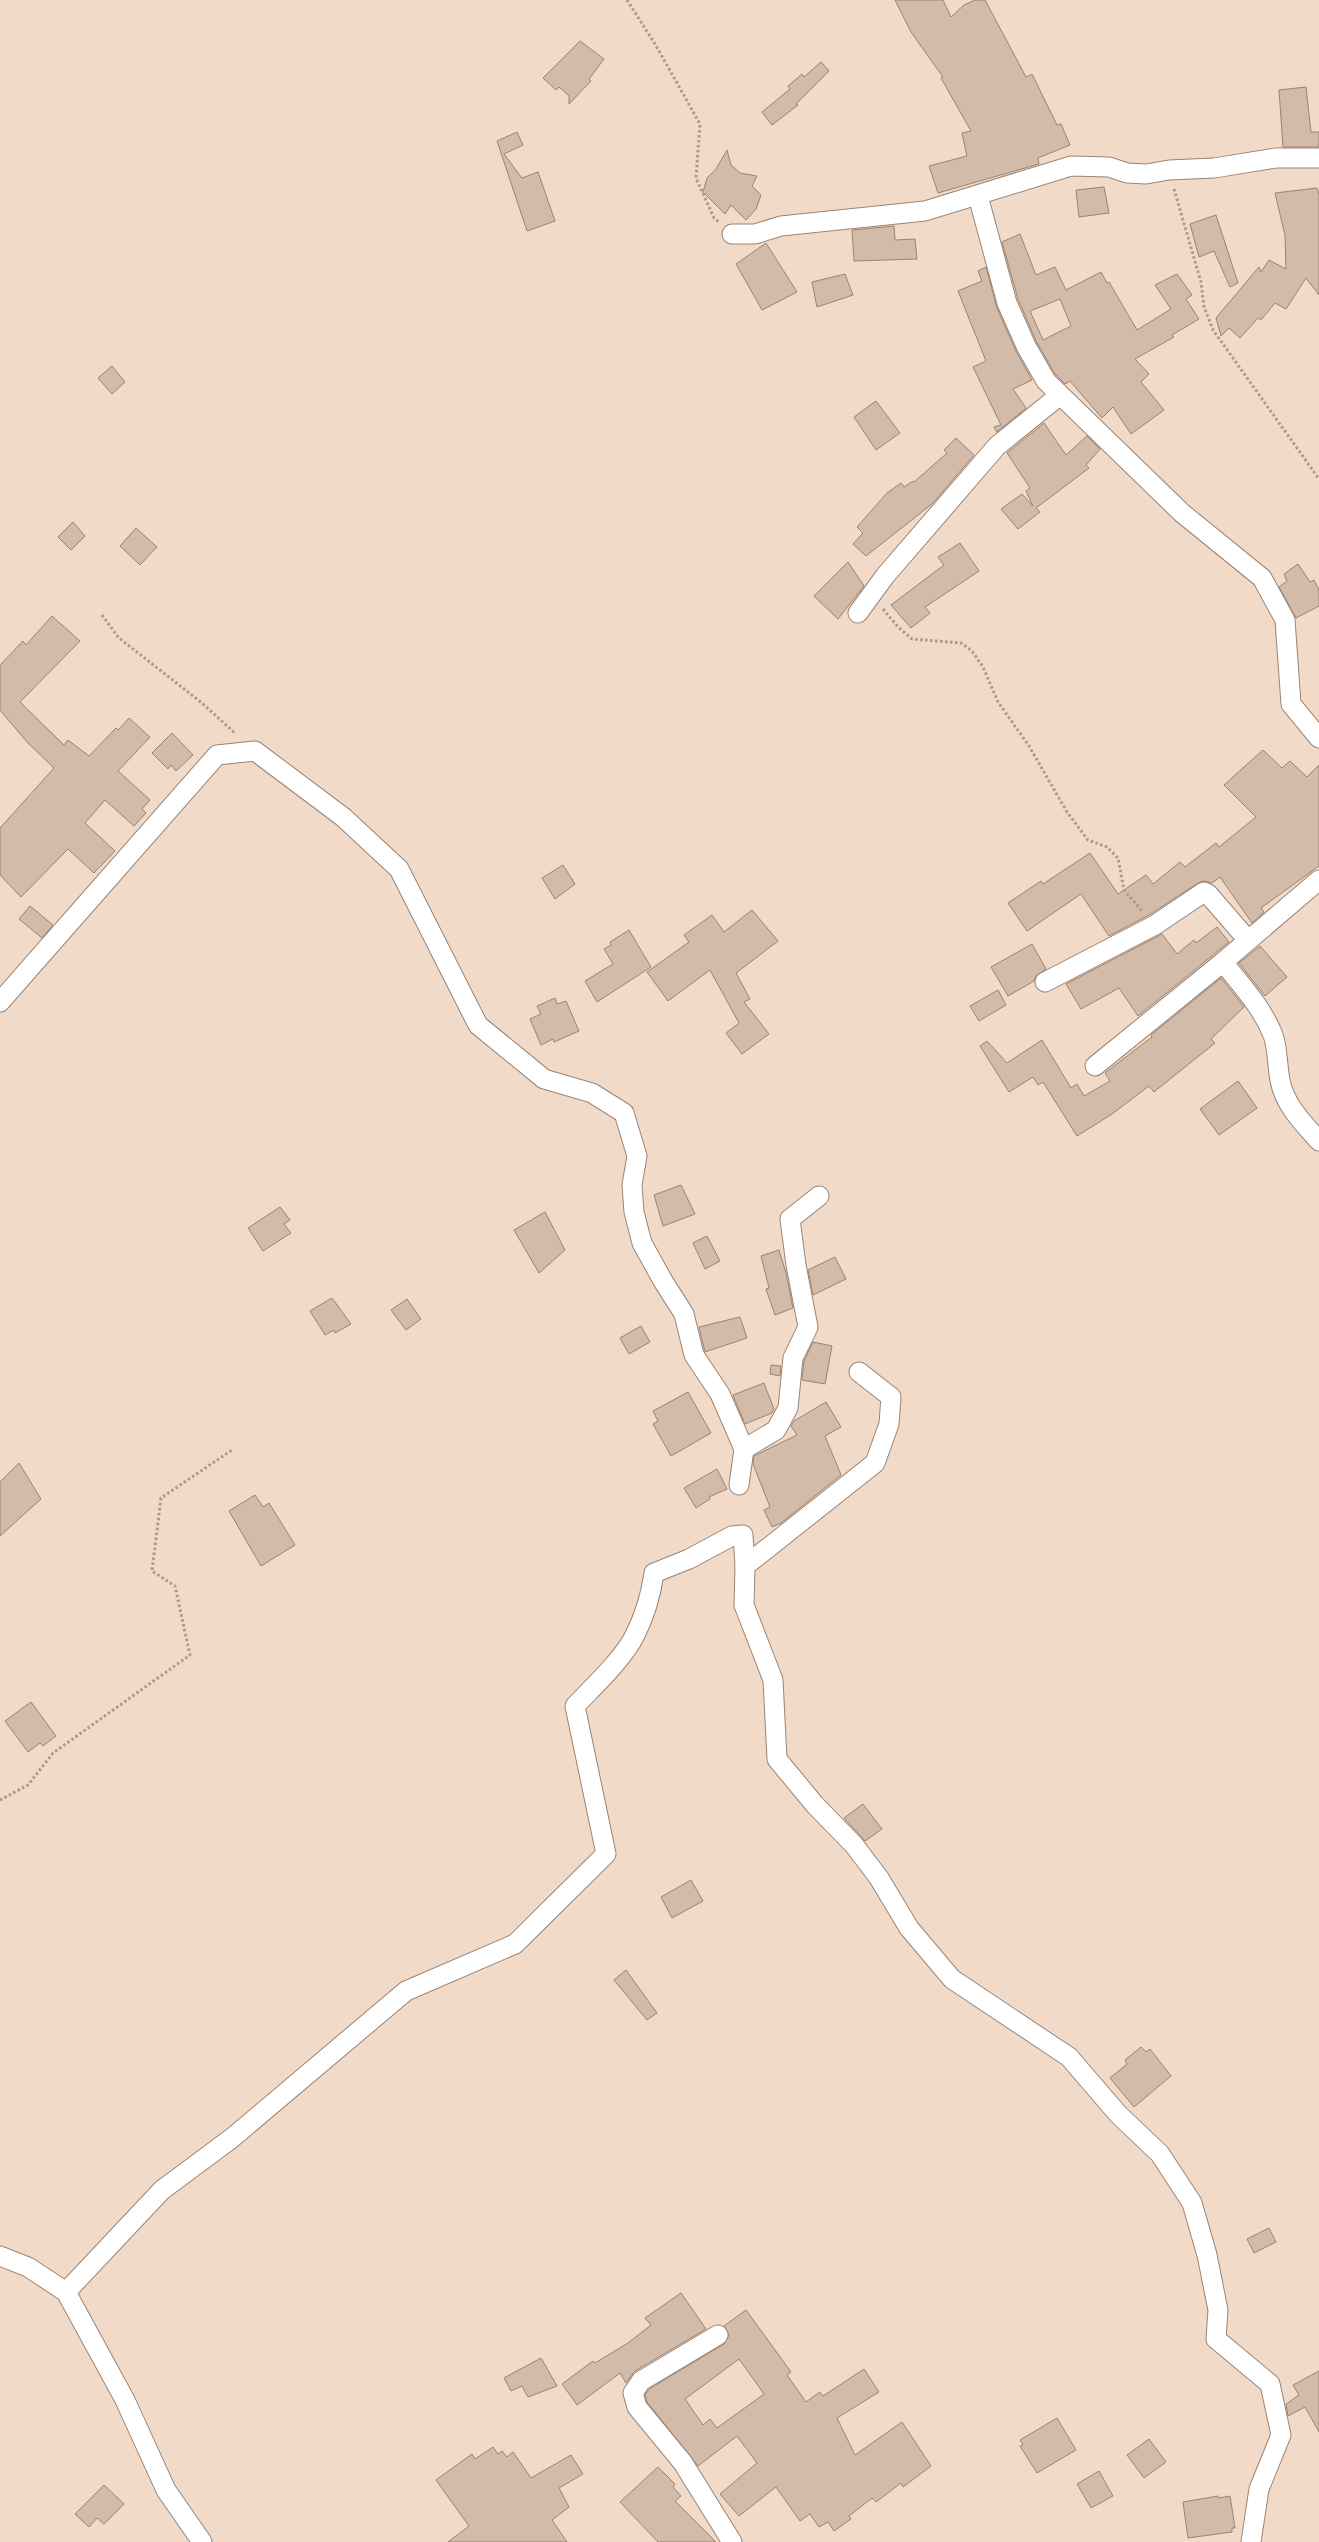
<svg xmlns="http://www.w3.org/2000/svg" width="1319" height="2542" viewBox="0 0 1319 2542" font-family="'Crimson Pro',serif">
<style>
.building{fill:#d3bba9;stroke:#998372;fill-rule:evenodd}
.lines{fill:none;stroke-linecap:round;stroke-linejoin:round}
.minor-casing{stroke:#9b8474;stroke-width:21}
.path{stroke:#ac998b;stroke-width:3;stroke-dasharray:2.5 2.5;stroke-linecap:butt}
.minor{stroke:#fff;stroke-width:19}
</style>
<rect width="100%" height="100%" fill="#f2dac8"/>
<g class="building">
<polygon points="895,0 943,0 951,17 964,5 975,0 985,0 1026,77 1032,74 1057,125 1061,124 1070,145 1038,158 1039,164 938,193 929,166 967,156 962,133 971,131 941,78 943,77 911,32"/>
<polygon points="580,41 604,59 589,79 591,81 569,104 569,96 559,87 556,90 543,78"/>
<polygon points="821,62 829,71 796,104 798,105 772,125 762,112 790,89 788,86 802,74 804,77"/>
<polygon points="1306,87 1311,132 1319,132 1319,147 1283,147 1279,90"/>
<polygon points="517,132 523,145 504,154 522,178 538,172 555,221 527,231 497,141"/>
<polygon points="727,150 731,165 740,173 757,176 752,186 761,195 756,209 746,220 731,205 725,214 703,192 707,178 716,169"/>
<polygon points="1104,187 1109,213 1079,217 1076,190"/>
<polygon points="1317,188 1319,194 1319,295 1306,278 1286,309 1275,303 1261,320 1258,318 1240,338 1229,328 1221,336 1216,318 1259,267 1261,272 1269,260 1286,269 1285,235 1275,193"/>
<polygon points="1216,215 1238,283 1230,287 1214,251 1199,257 1190,224"/>
<polygon points="894,226 895,240 915,239 917,259 854,261 852,230"/>
<path d="M1020,234l16,41 19,-8 11,23 35,-18 6,11 2,-1 28,48 34,-21 -16,-24 22,-11 15,21 -6,4 13,20 -27,16 2,2 -39,22 14,15 -8,8 23,28 -33,24 -18,-27 -11,11 -32,-37 -5,3 -10,-10 -19,-33 -18,-42 -16,-57zM1060,299l11,27 -28,14 -13,-29z"/>
<polygon points="766,243 797,292 762,310 736,264"/>
<polygon points="986,267 997,308 1016,351 1032,380 1013,389 1026,408 997,432 994,427 1001,425 973,367 986,361 958,291 982,281 978,271"/>
<polygon points="845,274 853,295 817,307 812,282"/>
<polygon points="112,366 125,382 112,394 98,378"/>
<polygon points="876,401 900,433 876,450 854,417"/>
<polygon points="1044,423 1066,455 1087,436 1100,449 1086,465 1089,468 1036,508 1040,512 1018,529 1001,509 1022,494 1033,506 1026,491 1030,488 1007,453"/>
<polygon points="956,438 974,455 932,504 866,556 853,544 863,533 857,527 887,493 901,483 904,487 913,481 914,482 947,453 944,450"/>
<polygon points="73,522 85,536 71,550 58,537"/>
<polygon points="136,528 157,547 140,565 120,546"/>
<polygon points="960,543 979,571 925,607 930,613 911,628 891,605 944,565 938,557"/>
<polygon points="848,562 864,586 838,619 814,596"/>
<polygon points="1298,564 1310,582 1314,580 1319,590 1319,606 1296,618 1279,587 1287,581 1284,574"/>
<polygon points="52,616 80,641 20,702 64,745 68,740 89,756 116,728 118,730 129,718 150,737 118,771 150,800 142,809 146,813 134,826 105,800 85,823 115,851 94,873 68,849 21,897 0,875 0,828 54,768 27,742 0,710 0,665 23,641 26,645"/>
<polygon points="172,733 193,755 176,771 171,765 168,769 152,753"/>
<polygon points="1263,750 1282,768 1290,761 1307,777 1319,765 1319,866 1261,908 1264,912 1252,923 1220,877 1212,883 1204,881 1198,883 1149,915 1109,936 1081,894 1027,931 1008,903 1041,881 1043,884 1090,853 1118,894 1146,875 1153,884 1180,862 1185,867 1216,843 1219,847 1256,817 1224,785"/>
<polygon points="563,865 575,884 555,899 542,878"/>
<polygon points="30,906 53,925 42,938 19,919"/>
<polygon points="752,910 778,941 736,973 750,999 744,1002 769,1034 742,1054 726,1033 739,1023 710,970 668,1001 647,972 689,942 684,935 712,915 724,932"/>
<polygon points="1217,927 1229,942 1138,1016 1119,988 1081,1009 1066,984 1162,934 1177,954 1194,940 1196,943"/>
<polygon points="629,930 651,967 597,1002 585,981 613,964 604,949 611,945 610,942"/>
<polygon points="1032,944 1046,969 1036,976 1034,981 1008,996 991,967"/>
<polygon points="1260,946 1287,977 1265,996 1239,963"/>
<polygon points="1221,978 1244,1007 1211,1039 1215,1043 1154,1092 1149,1086 1112,1114 1077,1136 1043,1082 1038,1085 1033,1077 1009,1092 980,1046 987,1041 1007,1063 1042,1040 1071,1088 1077,1084 1084,1096 1110,1081 1105,1073 1152,1037 1151,1035"/>
<polygon points="998,990 1006,1005 979,1021 970,1006"/>
<polygon points="555,998 557,1004 566,1001 579,1031 554,1042 553,1039 541,1045 530,1019 541,1014 537,1006"/>
<polygon points="1238,1081 1257,1108 1219,1135 1200,1109"/>
<polygon points="681,1185 695,1214 663,1226 654,1195"/>
<polygon points="280,1207 290,1220 284,1224 291,1233 263,1251 248,1228"/>
<polygon points="545,1212 565,1250 539,1273 514,1230"/>
<polygon points="707,1236 720,1261 705,1269 693,1243"/>
<polygon points="779,1250 786,1273 793,1308 775,1315 766,1289 769,1288 761,1256"/>
<polygon points="835,1257 846,1279 813,1295 808,1270"/>
<polygon points="332,1298 351,1324 335,1333 334,1330 325,1335 310,1311"/>
<polygon points="407,1299 421,1319 406,1330 391,1310"/>
<polygon points="740,1317 747,1338 705,1352 699,1327"/>
<polygon points="641,1326 650,1342 629,1354 620,1338"/>
<polygon points="813,1342 832,1346 825,1384 802,1380 804,1361"/>
<polygon points="771,1365 781,1366 780,1376 770,1374"/>
<polygon points="764,1383 774,1409 772,1413 745,1424 733,1395"/>
<polygon points="688,1392 711,1433 671,1456 653,1424 658,1421 653,1411"/>
<polygon points="826,1402 841,1427 825,1436 841,1475 781,1523 772,1527 764,1510 770,1507 753,1464 754,1456 797,1435 791,1426 794,1421"/>
<polygon points="19,1463 41,1499 0,1536 0,1482"/>
<polygon points="717,1469 727,1489 709,1497 710,1499 696,1508 684,1488"/>
<polygon points="255,1495 263,1507 269,1503 295,1545 261,1566 229,1511"/>
<polygon points="31,1702 56,1736 43,1746 40,1743 28,1752 5,1721"/>
<polygon points="863,1804 882,1829 865,1841 844,1818"/>
<polygon points="691,1880 703,1901 672,1918 661,1897"/>
<polygon points="626,1970 657,2013 647,2020 614,1980"/>
<polygon points="1141,2047 1146,2052 1150,2049 1171,2076 1134,2107 1110,2078 1127,2064 1125,2060"/>
<polygon points="1269,2228 1276,2242 1254,2253 1247,2239"/>
<polygon points="681,2293 706,2329 635,2371 626,2383 620,2373 577,2405 562,2384 593,2361 595,2363 628,2343 651,2325 645,2318"/>
<path d="M746,2310l45,62 -4,3 19,27 14,-10 3,4 41,-27 15,23 -42,26 18,37 47,-33 29,44 -28,21 -2,-4 -25,19 -4,-4 -23,18 2,3 -17,12 -6,-9 -9,5 -9,-13 -10,7 -24,-34 -37,29 -19,-22 37,-31 -20,-27 -39,30 -51,-64 -2,-7 4,-6 75,-45 5,-9 -5,-9zM739,2359l25,35 -47,34 -7,-9 -7,6 -18,-26z"/>
<polygon points="541,2358 557,2386 528,2397 522,2386 511,2391 504,2378"/>
<polygon points="1319,2371 1319,2432 1305,2407 1288,2416 1286,2404 1299,2395 1293,2385"/>
<polygon points="1057,2418 1076,2450 1037,2473 1020,2446 1023,2445 1020,2440"/>
<polygon points="1149,2439 1166,2462 1144,2478 1127,2455"/>
<polygon points="493,2447 498,2454 502,2451 507,2457 513,2452 531,2478 571,2455 583,2474 559,2488 569,2507 552,2520 567,2542 448,2542 469,2526 436,2480 472,2454 475,2459"/>
<polygon points="658,2467 675,2484 673,2487 681,2496 675,2501 716,2542 658,2542 620,2502"/>
<polygon points="1099,2471 1113,2496 1091,2508 1077,2484"/>
<polygon points="104,2485 124,2504 104,2524 97,2518 89,2527 75,2514"/>
<polygon points="1218,2496 1219,2498 1230,2496 1235,2528 1232,2528 1232,2532 1188,2538 1183,2502"/>
</g>
<g class="lines">
<g class="minor-casing">
<g id="minor">
<polyline points="978,196 1007,303 1026,346 1046,381 1182,513 1262,578 1285,620 1291,704 1319,738"/>
<polyline points="732,234 755,234 781,226 925,211 1071,166 1109,167 1127,173 1146,174 1169,170 1214,168 1276,158 1319,158"/>
<polyline points="858,613 885,576 997,446 1060,395"/>
<polyline points="1223,962 1319,880"/>
<polyline points="1045,982 1155,925 1204,892 1208,894 1247,939"/>
<polyline points="0,1002 217,755 255,751 343,817 399,869 478,1025 544,1079 592,1093 624,1113 637,1156 632,1185 634,1212 642,1243 663,1281 684,1314 694,1355 720,1394 744,1449 739,1485"/>
<path d="M1095,1066l128,-104c18,23 39,45 50,73 5,14 4,30 7,45 4,24 23,43 39,61"/>
<polyline points="859,1372 891,1397 889,1424 875,1463 745,1566 744,1605 773,1680 777,1759 815,1805 854,1845 879,1878 909,1928 952,1979 1069,2057 1118,2114 1160,2154 1192,2203 1207,2255 1218,2310 1216,2339 1270,2384 1281,2435 1259,2489 1251,2542"/>
<polyline points="744,1449 776,1430 788,1408 793,1358 808,1327 796,1265 790,1219 819,1196"/>
<polyline points="0,2256 28,2267 66,2292 125,2400 166,2490 202,2542"/>
<path d="M66,2292l96,-102 70,-52 174,-147 109,-47 91,-90 -31,-148c18,-19 49,-48 60,-71 10,-20 16,-40 19,-62l35,-14 43,-23 11,-1 2,31"/>
<polyline points="718,2335 641,2381 633,2393 637,2407 683,2463 732,2542"/>
</g>
</g>
<g class="path">
<polyline points="627,0 655,44 700,124 696,178 714,218 720,223"/>
<polyline points="1174,189 1201,282 1204,307 1213,330 1319,479"/>
<polyline points="883,609 898,627 912,639 961,643 972,651 983,667 998,702 1029,746 1067,812 1088,840 1107,847 1118,858 1124,890 1142,911"/>
<polyline points="102,615 119,638 202,703 236,734"/>
<polyline points="0,1800 28,1785 53,1753 190,1655 175,1586 152,1571 161,1498 232,1450"/>
</g>
<use href="#minor" class="minor"/>
</g>
</svg>
